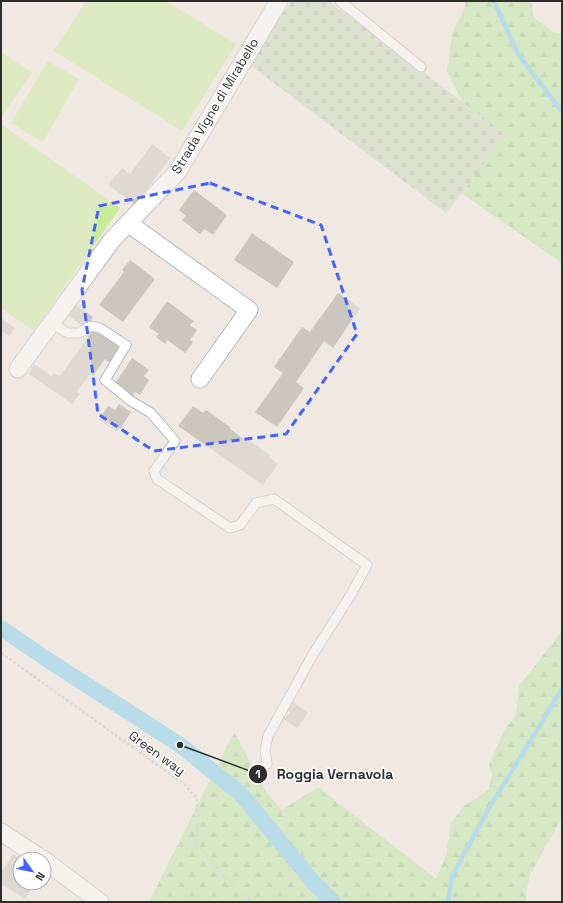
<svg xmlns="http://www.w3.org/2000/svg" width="563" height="903" viewBox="0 0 563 903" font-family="'Space Grotesk',sans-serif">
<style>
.forest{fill:url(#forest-firs)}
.cemetery{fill:url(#cemetery-stones)}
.pitch{fill:#c9ec9a}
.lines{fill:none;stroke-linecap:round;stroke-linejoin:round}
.stream{stroke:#75cff0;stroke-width:4.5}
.canal{stroke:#75cff0;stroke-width:16}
.building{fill:#cbc7bf}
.lane-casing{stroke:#b4b7c1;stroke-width:11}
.street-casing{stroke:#b4b7c1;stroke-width:19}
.path{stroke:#c9c9c9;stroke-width:2.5;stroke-dasharray:3 2;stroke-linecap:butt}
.lane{stroke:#fff;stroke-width:9}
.street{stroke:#fff;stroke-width:17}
.marked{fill:none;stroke:#4264fb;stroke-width:3;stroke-dasharray:8 5;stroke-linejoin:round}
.labels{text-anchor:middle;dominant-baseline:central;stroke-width:3;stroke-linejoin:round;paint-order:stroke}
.street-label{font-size:13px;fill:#2e2e2e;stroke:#fff}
.leader{fill:none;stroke:#2e2e2e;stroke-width:1.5}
.callout-dot{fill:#2e2e2e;stroke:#fff;stroke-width:1.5}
.mark-label{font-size:12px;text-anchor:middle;font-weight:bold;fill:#fff}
.callout-label{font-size:14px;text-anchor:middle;font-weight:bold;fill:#2e2e2e;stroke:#fff;stroke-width:3;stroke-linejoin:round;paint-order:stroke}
</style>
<defs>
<pattern id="forest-firs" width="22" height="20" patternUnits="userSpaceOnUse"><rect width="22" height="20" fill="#b6e59e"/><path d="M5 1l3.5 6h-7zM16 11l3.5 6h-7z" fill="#9dc588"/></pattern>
<pattern id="cemetery-stones" width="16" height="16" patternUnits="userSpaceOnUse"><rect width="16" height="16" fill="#c8d9b8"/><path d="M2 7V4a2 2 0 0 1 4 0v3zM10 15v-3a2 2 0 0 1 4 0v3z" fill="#acbb9e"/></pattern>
</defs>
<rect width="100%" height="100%" fill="#efe9e1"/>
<g class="forest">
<polygon points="465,1 531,1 534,18 553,32 562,34 562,263 461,193 505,135 463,103 447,72 452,33 465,8"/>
<polygon points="562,631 562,817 530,875 526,893 527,902 149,902 234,732 266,792 282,810 318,787 436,879 446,856 451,823 465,805 480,796 489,789 492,775 489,764 505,729 516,715 519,686"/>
</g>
<polygon class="cemetery" points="292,1 329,1 506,135 446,213 246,62"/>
<g class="pitch">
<polygon points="86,1 166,1 236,44 182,131 54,51"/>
<polygon points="1,52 32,73 2,116 1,116"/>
<polygon points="48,61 79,79 43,142 11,123"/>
<polygon points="1,124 120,208 34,331 1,308"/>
</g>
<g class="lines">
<g class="stream">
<polyline points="494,1 518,54 562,112"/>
<polyline points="448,902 452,876 488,810 562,689"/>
</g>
<polyline class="canal" points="1,628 51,662 180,745 241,794 314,883 333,902"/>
</g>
<g class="building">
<polygon points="152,144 170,158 136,205 108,185 122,168 130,174"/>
<polygon points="194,190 227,215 213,235 204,229 200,234 182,220 186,216 179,210"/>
<polygon points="252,233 294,262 277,288 234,260"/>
<polygon points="130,260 155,279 123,322 99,305 124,272 122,270"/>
<polygon points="338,293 360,308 333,348 324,341 296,382 304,388 277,427 255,412 283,373 274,367 302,327 310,332"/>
<polygon points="167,301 194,321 190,325 197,330 190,340 193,342 185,353 167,340 165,344 156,337 159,334 149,327"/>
<polygon points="74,304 93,317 86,328 67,315"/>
<polygon points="1,318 15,328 9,336 1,331"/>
<polygon points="94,329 121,348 111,363 105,359 93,376 90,374 77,392 80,394 72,404 29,374 34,364 52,376 54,373 60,376"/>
<polygon points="132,358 149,370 144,376 149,380 140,395 135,392 132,396 115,384"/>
<polygon points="119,404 131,412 118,432 99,420 108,406 115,410"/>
<polygon points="193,406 203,413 206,410 230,427 230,429 245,440 246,438 270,455 269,457 278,464 263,485 178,426"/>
<polygon points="293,702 308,713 297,728 284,719 290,712 287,710"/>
<polygon points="13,854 20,858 20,883 35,883 25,899 1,884 1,873"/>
</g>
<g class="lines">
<g class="lane-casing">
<g id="lane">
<polyline points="340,1 421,67"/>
<polyline points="51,323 68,333 79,333 91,326 100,328 126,345 105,380 131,401 151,413 175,441 154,471 157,479 230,528 240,525 256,503 274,499 367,565 350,596 312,656 268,736 265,750 267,764"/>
</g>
</g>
<g class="street-casing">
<g id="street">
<polyline points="128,223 249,310 200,379"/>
<polyline points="18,369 112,240 178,171 279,1"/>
<polyline points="1,832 42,859"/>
<polyline points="44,860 100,902"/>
</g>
</g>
<polyline class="path" points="1,653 184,784 197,798 197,845 223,875 251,902"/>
<use href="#lane" class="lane"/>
<use href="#street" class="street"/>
</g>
<path d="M0 0H563V903H0ZM210,183l111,42 36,109 -71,100 -132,17 -56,-37 -16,-124 17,-84z" fill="#efe9e1" fill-opacity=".55" fill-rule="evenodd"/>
<path class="marked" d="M210,183l111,42 36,109 -71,100 -132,17 -56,-37 -16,-124 17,-84z"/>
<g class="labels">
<g class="street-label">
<text transform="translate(215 106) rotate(-59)">Strada Vigne di Mirabello</text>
<text transform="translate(157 753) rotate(36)">Green way</text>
</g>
</g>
<path class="leader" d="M180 745L258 774"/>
<g class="callout-dot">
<circle cx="180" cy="745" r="4"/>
<circle cx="258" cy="774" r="10"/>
</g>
<g class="mark-label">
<text x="258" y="778">1</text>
</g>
<g class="callout-label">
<text x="335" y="779">Roggia Vernavola</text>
</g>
<rect width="563" height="903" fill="none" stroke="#2e2e2e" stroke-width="4"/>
<g transform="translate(32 871) rotate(123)"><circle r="19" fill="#ffffff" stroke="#ababab"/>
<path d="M0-3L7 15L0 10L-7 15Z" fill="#4264fb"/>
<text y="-6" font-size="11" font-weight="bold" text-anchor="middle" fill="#2e2e2e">N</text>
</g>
</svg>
